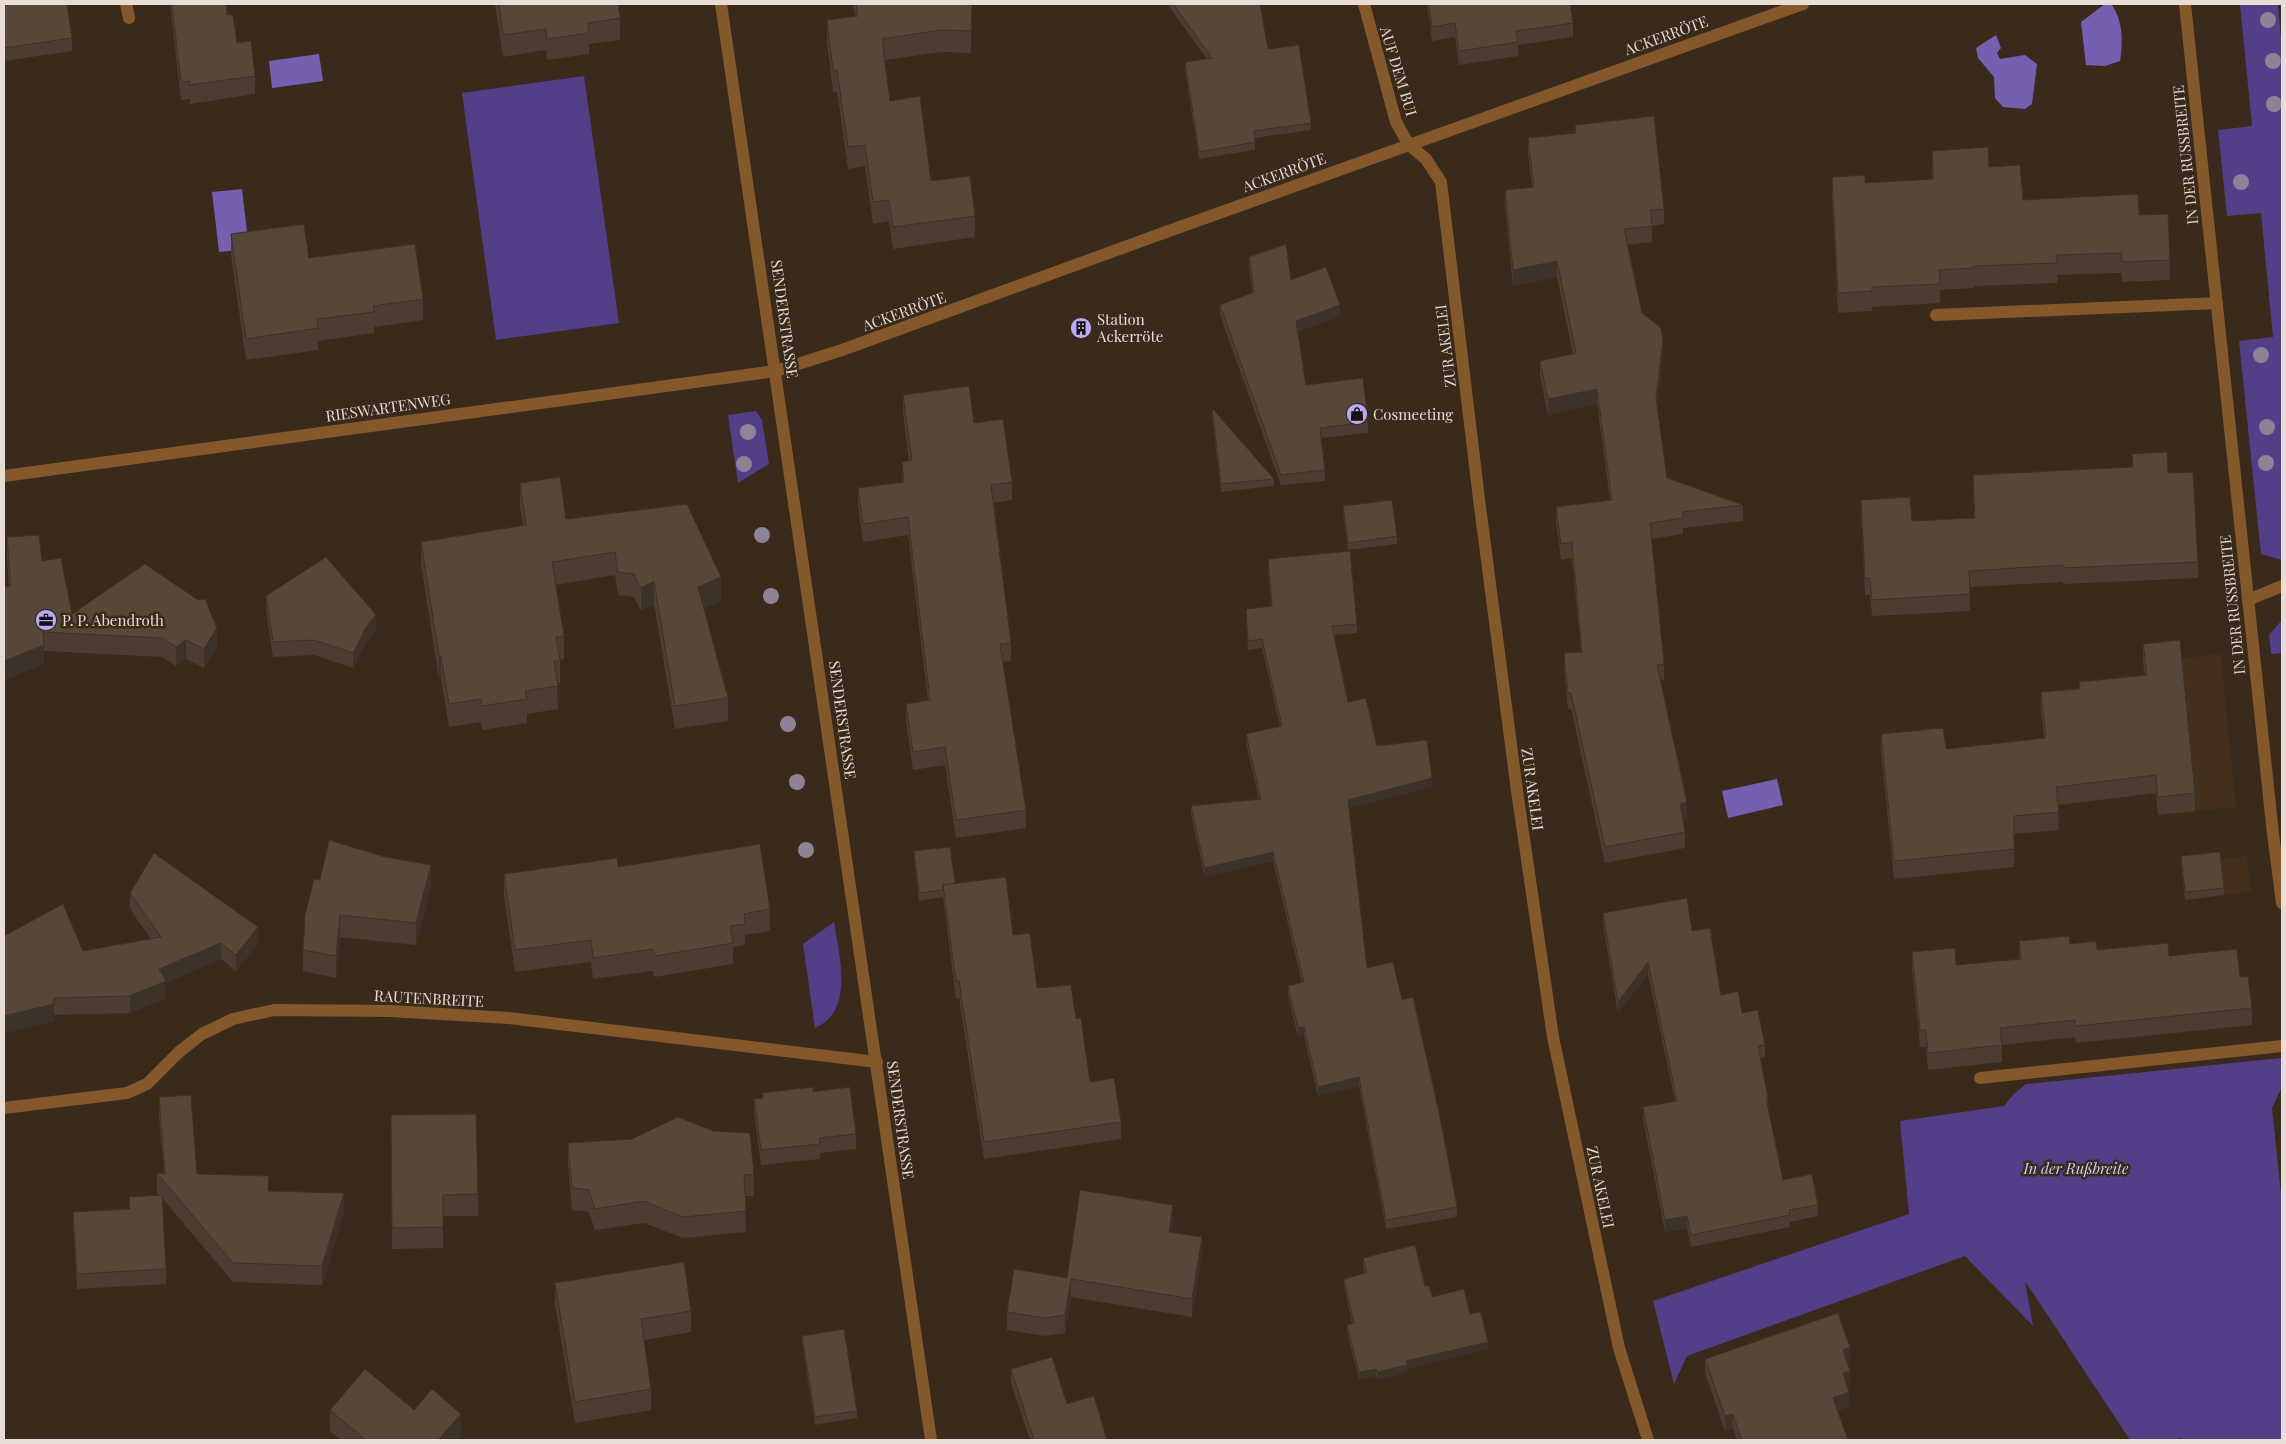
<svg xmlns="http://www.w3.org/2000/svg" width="2286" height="1444" viewBox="0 0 2286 1444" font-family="'Playfair Display',serif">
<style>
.built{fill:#432f1c}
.green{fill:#533e88}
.water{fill:#745fb1}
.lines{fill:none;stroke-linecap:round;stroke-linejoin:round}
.service{stroke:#84582b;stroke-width:12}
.minor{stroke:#84582b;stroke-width:12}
.tree{fill:#8e8396}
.wall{fill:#4b3d30}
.shaded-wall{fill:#3d3227}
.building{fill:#574738;stroke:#3d3227}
.labels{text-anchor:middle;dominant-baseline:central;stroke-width:5;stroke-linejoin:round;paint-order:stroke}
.street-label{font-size:15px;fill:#e7ddd4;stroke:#392a1c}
.poi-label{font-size:15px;fill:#e7ddd4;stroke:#392a1c;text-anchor:start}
.park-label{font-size:15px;font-style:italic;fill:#d4ccf9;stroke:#392a1c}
</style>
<rect width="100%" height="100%" fill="#392a1c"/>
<g class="built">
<polygon points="2221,654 2236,807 2158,815 2143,662"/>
<polygon points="2247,856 2251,892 2185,900 2181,864"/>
</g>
<g class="green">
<polygon points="2240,4 2278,4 2282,50 2282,560 2261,554 2239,341 2273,337 2261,213 2227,216 2218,130 2252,126"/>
<polygon points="584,76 619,323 496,340 462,93"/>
<polygon points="756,411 762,420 769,464 738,483 728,415"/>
<polygon points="2282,620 2282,653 2271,654 2269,635"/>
<path d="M834,922c5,33 21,89 -19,106l-12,-84z"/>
<polygon points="2282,1058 2282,1087 2272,1108 2282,1203 2282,1440 2182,1440 2181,1438 2170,1440 2130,1440 2025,1281 2033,1326 1965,1256 1687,1356 1674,1384 1653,1301 1909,1214 1900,1121 2004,1106 2013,1095 2026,1084"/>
</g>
<g class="water">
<path d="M2105,4h6c12,15 12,38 9,57l-15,5 -19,-1 -5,-43z"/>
<polygon points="1996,35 2001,48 1997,53 2000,59 2025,55 2037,64 2032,104 2025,109 2003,107 1995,98 1994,77 1978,58 1976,48"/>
<polygon points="319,54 323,81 272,88 269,61"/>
<polygon points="242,189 249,249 219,252 212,192"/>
<polygon points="1777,779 1783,805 1728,818 1722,791"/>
</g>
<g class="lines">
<g class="service">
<polyline points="126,4 129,18"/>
<polyline points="4,1108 127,1093 147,1084 179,1052"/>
</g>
<g class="minor">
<polyline points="721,4 931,1440"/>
<polyline points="1364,4 1396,122 1409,145 1426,159 1441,182 1479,499 1517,791 1553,1037 1619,1348 1648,1440"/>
<polyline points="2185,4 2273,834 2282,903"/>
<polyline points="1936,315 2217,303"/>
<polyline points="4,476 776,371 842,350 1166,232 1803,4"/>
<polyline points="2248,600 2282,586"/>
<polyline points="179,1052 202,1034 233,1019 274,1010 390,1011 509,1018 877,1062"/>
<polyline points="1980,1078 2282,1046"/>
</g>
</g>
<g class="tree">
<circle cx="2268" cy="20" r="8"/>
<circle cx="2273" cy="61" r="8"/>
<circle cx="2274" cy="104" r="8"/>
<circle cx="2241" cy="182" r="8"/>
<circle cx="2261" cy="355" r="8"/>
<circle cx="2267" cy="427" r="8"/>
<circle cx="748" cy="432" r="8"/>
<circle cx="2266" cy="463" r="8"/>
<circle cx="744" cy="464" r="8"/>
<circle cx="762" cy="535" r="8"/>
<circle cx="771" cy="596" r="8"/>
<circle cx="788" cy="724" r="8"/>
<circle cx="797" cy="782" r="8"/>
<circle cx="806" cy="850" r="8"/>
</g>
<g class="wall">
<polygon points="4,4 72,38 72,51 4,61"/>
<polygon points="170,4 226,4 227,15 237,43 255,76 255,94 190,104 190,99 181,100"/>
<polygon points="495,4 618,4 620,18 620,40 589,44 589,54 547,60 546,50 503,57"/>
<polygon points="853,4 972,4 971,53 941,52 885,60 890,101 931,181 975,216 975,237 893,249 889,221 873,224 865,166 848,169 837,91 833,92 827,42 827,20 855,16"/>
<polygon points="1167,4 1260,4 1268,49 1311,123 1311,130 1255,138 1255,150 1199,159 1185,70 1185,62 1207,59"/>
<polygon points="1427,4 1570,4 1573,23 1573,37 1518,45 1518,56 1459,65 1455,37 1432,41"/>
<polygon points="1575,125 1664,209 1664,224 1652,226 1652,242 1627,245 1642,313 1663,356 1657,405 1667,478 1743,505 1743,521 1683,528 1683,534 1651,539 1664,664 1664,680 1660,681 1687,818 1683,819 1685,832 1685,848 1605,863 1571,709 1568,709 1564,669 1564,653 1581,652 1572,558 1561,560 1556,523 1556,507 1610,500 1597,404 1548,415 1540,377 1540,361 1573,354 1557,277 1513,286 1505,206 1505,190 1532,187 1528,154 1528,138 1575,133"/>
<polygon points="1932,151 1989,167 2023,200 2139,215 2170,260 2170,280 2122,282 2121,273 2057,275 2057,283 1974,286 1974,288 1940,290 1940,303 1872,307 1872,311 1838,313 1832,197 1832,177 1865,183 1932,179"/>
<polygon points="231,234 309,258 423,299 423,320 374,327 374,333 318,341 318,350 246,360 231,255"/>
<polygon points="1249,257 1291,280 1340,316 1298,331 1306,385 1368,422 1368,433 1321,438 1325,470 1325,481 1281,485 1220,315 1220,305 1252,293 1249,267"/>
<polygon points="903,395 974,423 1012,482 1012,500 994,503 1011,643 1011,661 1003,662 1026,810 1026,828 956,838 945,765 913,770 906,722 906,704 928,701 908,535 863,542 858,506 858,488 902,482 902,462 909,461 903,413"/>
<polygon points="1212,408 1274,479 1274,486 1221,492 1212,415"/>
<polygon points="2132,454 2168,473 2198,562 2198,578 2063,584 2063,582 1970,587 1970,611 1872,616 1870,595 1865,595 1861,516 1861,500 1912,521 1974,518 1973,475 2132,467"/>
<polygon points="520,483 566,519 721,601 704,608 728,698 728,721 675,729 654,604 641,611 634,597 618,595 615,575 556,585 564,636 564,659 560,660 560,683 557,683 558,709 527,714 527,723 482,730 481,722 449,727 441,679 439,679 421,565 421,542 523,526 520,507"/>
<polygon points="1343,506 1397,536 1397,544 1348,550 1343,514"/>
<polygon points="7,537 42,561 72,614 217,647 204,668 186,659 176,666 162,657 44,651 44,664 4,680 4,586 9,586 7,556"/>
<polygon points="1268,559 1357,624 1357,633 1334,635 1348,702 1377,746 1432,787 1349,808 1367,968 1402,1000 1457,1207 1457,1217 1386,1229 1359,1086 1318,1096 1304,1036 1298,1037 1288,995 1288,986 1302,983 1273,861 1205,877 1191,815 1191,806 1259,799 1246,743 1246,734 1280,726 1262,648 1248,650 1246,618 1246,609 1271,607 1268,568"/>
<polygon points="266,596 376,630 366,642 353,668 314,655 273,657 266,611"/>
<polygon points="2143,644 2195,793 2195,811 2158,815 2156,793 2058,805 2059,830 2014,834 2014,867 1894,879 1881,752 1881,734 1946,749 2044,738 2041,710 2041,692 2079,689 2079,682 2145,675 2143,662"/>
<polygon points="914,851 955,883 1013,935 1037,988 1076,1019 1090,1082 1121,1122 1121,1139 984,1159 959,998 956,999 943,897 919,901 914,859"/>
<polygon points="2181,856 2224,888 2224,895 2185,900 2181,864"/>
<polygon points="618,867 770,909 770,931 745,935 745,945 733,947 733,964 655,977 653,971 593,979 591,962 515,972 504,895 504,874"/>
<polygon points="431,887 416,945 340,937 336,978 303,971 303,950 305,915"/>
<polygon points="130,893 258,944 236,971 221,959 166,983 166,998 130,1013 54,1015 54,1021 4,1033 83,951 151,939 130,909"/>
<polygon points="1603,913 1692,931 1721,995 1742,1013 1765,1045 1765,1057 1760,1058 1768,1098 1768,1110 1783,1180 1818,1205 1818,1216 1790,1222 1790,1227 1691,1247 1687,1228 1665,1232 1643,1119 1643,1107 1675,1101 1648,974 1618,1013 1603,925"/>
<polygon points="2019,941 2070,944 2097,950 2169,956 2240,977 2252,1008 2252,1025 2076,1043 2075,1037 2002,1045 2002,1062 1928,1070 1926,1047 1920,1047 1912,969 1912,952 1956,965 2019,959"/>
<polygon points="813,1092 856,1134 856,1149 820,1153 820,1159 761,1165 754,1114 754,1099 762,1098 762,1093"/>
<polygon points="159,1097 197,1174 269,1191 344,1213 322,1285 233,1282 162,1198 166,1269 166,1284 77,1289 73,1227 73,1212 129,1209 129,1197 159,1195 157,1193 157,1173 164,1174 159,1117"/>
<polygon points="391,1137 478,1194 478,1216 443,1216 443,1248 392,1249"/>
<polygon points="568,1143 754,1174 754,1196 745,1196 746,1232 683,1238 644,1223 595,1230 589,1212 572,1210 568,1165"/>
<polygon points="1173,1223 1171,1232 1202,1255 1192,1317 1071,1297 1065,1333 1045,1336 1007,1330 1007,1312 1067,1278"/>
<polygon points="1363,1258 1425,1286 1432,1297 1470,1314 1488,1349 1407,1369 1407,1372 1377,1380 1376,1376 1359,1380 1347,1332 1347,1325 1352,1324 1344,1286 1344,1279 1365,1273 1363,1265"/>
<polygon points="555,1283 691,1311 691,1332 644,1340 651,1389 651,1410 575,1423 555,1304"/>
<polygon points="802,1336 857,1411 857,1418 815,1425 802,1343"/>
<polygon points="1705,1359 1850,1362 1847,1363 1850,1385 1847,1386 1849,1406 1837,1411 1848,1440 1737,1440 1733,1428 1725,1431 1705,1373"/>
<polygon points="1011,1369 1067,1404 1107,1440 1030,1440 1011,1383"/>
<polygon points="330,1410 461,1435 457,1440 341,1440 330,1431"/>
</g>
<g class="shaded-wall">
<polygon points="1557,261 1557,277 1513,286 1513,270"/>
<polygon points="1340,305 1340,316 1296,331 1296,321"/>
<polygon points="1663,340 1663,356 1656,414 1656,398"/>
<polygon points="1597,389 1597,404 1548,415 1548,399"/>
<polygon points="721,577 721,601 698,610 698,587"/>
<polygon points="654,581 654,604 641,611 641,588"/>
<polygon points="376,615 376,630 366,642 353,668 353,653 366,627"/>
<polygon points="217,628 217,647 204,668 204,649"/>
<polygon points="186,640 186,659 176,666 176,647"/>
<polygon points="44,645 44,664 4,680 4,661"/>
<rect x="439" y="656" width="2" height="23"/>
<polygon points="1432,778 1432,787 1348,809 1348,800"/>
<polygon points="1687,802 1687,818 1680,820 1680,804"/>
<polygon points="1273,852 1273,861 1205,877 1205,868"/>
<polygon points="431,865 431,887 416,945 416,923"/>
<polygon points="340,915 340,937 336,978 336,956"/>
<polygon points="258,927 258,944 236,971 236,955"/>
<polygon points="221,943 221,959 166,983 166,998 130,1013 130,996 159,969"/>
<polygon points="1648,962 1648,974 1618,1013 1618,1002"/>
<polygon points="54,1004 54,1021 4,1033 4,1016"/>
<polygon points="1304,1027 1304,1036 1298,1037 1298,1028"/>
<polygon points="1359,1077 1359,1086 1318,1096 1318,1087"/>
<polygon points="344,1193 344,1213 322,1285 322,1266"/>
<polygon points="1173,1205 1173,1223 1169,1249 1169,1232"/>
<polygon points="1687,1216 1687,1228 1665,1232 1665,1220"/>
<polygon points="1202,1237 1202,1255 1192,1317 1192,1299"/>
<polygon points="1071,1279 1071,1297 1065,1333 1065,1315"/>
<polygon points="1488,1342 1488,1349 1407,1369 1407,1372 1377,1380 1377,1372 1406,1361"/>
<polygon points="1850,1347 1850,1362 1843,1364 1843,1350"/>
<polygon points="1376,1369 1376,1376 1359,1380 1359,1372"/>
<polygon points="1850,1371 1850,1385 1843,1388 1843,1373"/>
<polygon points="1849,1392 1849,1406 1833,1412 1833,1398"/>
<polygon points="461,1414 461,1435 457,1440 438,1440"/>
<polygon points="1733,1414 1733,1428 1725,1431 1725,1416"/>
</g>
<g class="building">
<polygon points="4,4 67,4 72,38 4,48"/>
<polygon points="172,4 226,4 227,15 233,15 237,43 251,41 255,76 190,85 190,81 181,82"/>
<polygon points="499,4 618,4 620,18 588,23 589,33 547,39 546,29 503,35"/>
<polygon points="856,4 972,4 971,31 941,30 882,39 890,101 920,96 931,181 970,176 975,216 893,227 889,200 873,202 865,145 848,147 837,70 833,70 827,20 858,16"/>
<polygon points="1173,4 1260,4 1268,49 1299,45 1311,123 1254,131 1255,142 1199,152 1185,62 1212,58"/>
<polygon points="1429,4 1570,4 1573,23 1516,31 1518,42 1459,51 1455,23 1432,27"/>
<polygon points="1654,116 1664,209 1650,210 1652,226 1624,229 1642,313 1661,328 1663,340 1656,398 1667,478 1743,505 1682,512 1683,518 1650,523 1664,664 1657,665 1687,802 1680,804 1685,832 1605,847 1571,693 1568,693 1564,653 1582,652 1572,542 1561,544 1556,507 1612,500 1597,389 1548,399 1540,361 1576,353 1557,261 1513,270 1505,190 1534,187 1528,138 1576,133 1575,125"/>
<polygon points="1988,147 1989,167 2020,165 2023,200 2138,194 2139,215 2168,214 2170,260 2122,262 2121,253 2057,255 2057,263 1974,266 1974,268 1939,270 1940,284 1872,287 1872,291 1838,293 1832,177 1865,175 1865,183 1934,179 1932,151"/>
<polygon points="304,224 309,258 415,244 423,299 373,306 374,312 317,319 318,328 246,339 231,234"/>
<polygon points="1286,244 1291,280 1326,267 1340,305 1296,321 1306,385 1363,378 1368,422 1320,428 1325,470 1281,475 1220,305 1254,292 1249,257"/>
<polygon points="969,386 974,423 1003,419 1012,482 991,485 1011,643 1000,644 1026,810 956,820 945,747 913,752 906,704 930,700 908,517 863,524 858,488 904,482 902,462 912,460 903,395"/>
<polygon points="1212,408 1274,479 1221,484"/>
<polygon points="2167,452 2168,473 2193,472 2198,562 2063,568 2063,565 1969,571 1970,594 1872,600 1870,578 1865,578 1861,500 1910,497 1912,521 1975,518 1973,475 2133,467 2132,454"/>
<polygon points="560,477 566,519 687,504 721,577 698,587 728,698 675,706 654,581 641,588 634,574 618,572 615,552 552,562 564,636 556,637 560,660 554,661 558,686 525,691 527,699 482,706 481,699 449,704 441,656 439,656 421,542 526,525 520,483"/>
<polygon points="1392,500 1397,536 1348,543 1343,506"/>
<polygon points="39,535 42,561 61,558 72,614 145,564 198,600 205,599 217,628 204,649 186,640 176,647 162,638 43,632 44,645 4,661 4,586 11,586 7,537"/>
<polygon points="1350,551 1357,624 1332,626 1348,702 1366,698 1377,746 1427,740 1432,778 1348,800 1367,968 1393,962 1402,1000 1413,997 1440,1117 1457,1207 1386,1220 1359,1077 1318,1087 1304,1027 1298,1028 1288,986 1304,982 1273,852 1205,868 1191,806 1261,799 1246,734 1282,726 1262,639 1248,641 1246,609 1272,606 1268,559"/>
<polygon points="326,557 376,615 366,627 353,653 314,640 273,642 266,596"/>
<polygon points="2180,640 2195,793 2158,797 2156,775 2056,787 2059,812 2014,816 2014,849 1894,861 1881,734 1943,728 1946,749 2046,738 2041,692 2080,689 2079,682 2147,675 2143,644"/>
<polygon points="329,840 385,857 431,865 416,923 340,915 336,956 303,950 305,915 314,879 320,880"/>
<polygon points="760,844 770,909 744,914 745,924 730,926 733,943 655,956 653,949 593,958 591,940 515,950 504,874 617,858 618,867"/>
<polygon points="950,847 955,883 943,885 943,890 919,893 914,851"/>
<polygon points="2220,852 2224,888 2185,892 2181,856"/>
<polygon points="154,853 258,927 236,955 221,943 159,969 166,981 130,996 54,998 54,1004 4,1016 4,936 63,904 83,951 161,937 130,893"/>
<polygon points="1006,877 1013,935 1030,933 1037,988 1071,985 1076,1019 1081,1018 1090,1082 1114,1078 1121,1122 984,1142 959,981 956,981 943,885"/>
<polygon points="1687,898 1692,931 1710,928 1721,995 1738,991 1742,1013 1758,1010 1765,1045 1758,1046 1768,1098 1766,1098 1783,1180 1812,1174 1818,1205 1789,1210 1790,1215 1691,1235 1687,1216 1665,1220 1643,1107 1677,1101 1648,962 1618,1002 1603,913"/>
<polygon points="2069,936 2070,944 2096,941 2097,950 2168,943 2169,956 2237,949 2240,977 2248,976 2252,1008 2076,1026 2075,1020 2000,1028 2002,1045 1928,1053 1926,1030 1920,1030 1912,952 1955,948 1956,965 2021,959 2019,941"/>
<polygon points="813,1087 813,1092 850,1087 856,1134 819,1138 820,1144 761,1150 754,1099 763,1098 762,1093"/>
<polygon points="191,1095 197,1174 269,1176 268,1191 344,1193 322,1266 233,1263 157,1173 165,1174 159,1097"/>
<polygon points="476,1114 478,1194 443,1195 443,1227 392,1228 391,1115"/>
<polygon points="678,1117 713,1131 750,1133 754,1174 744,1175 746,1211 683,1217 644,1201 595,1209 589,1190 572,1188 568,1143 632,1139"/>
<polygon points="1080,1190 1173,1205 1169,1232 1202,1237 1192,1299 1071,1279 1065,1315 1045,1318 1007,1312 1014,1269 1067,1278"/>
<polygon points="162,1195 166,1269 77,1274 73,1212 130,1209 129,1197"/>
<polygon points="1415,1245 1425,1286 1429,1286 1432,1297 1464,1289 1470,1314 1481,1312 1488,1342 1406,1361 1407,1365 1377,1372 1376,1369 1359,1372 1347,1325 1354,1323 1344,1279 1367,1273 1363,1258"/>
<polygon points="684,1262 691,1311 641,1319 651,1389 575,1402 555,1283"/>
<polygon points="1838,1313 1850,1347 1843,1350 1850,1371 1843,1373 1849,1392 1833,1398 1848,1440 1742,1440 1733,1414 1725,1416 1705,1359"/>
<polygon points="844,1329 857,1411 815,1417 802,1336"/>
<polygon points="1052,1357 1067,1404 1094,1396 1107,1440 1034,1440 1011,1369"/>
<polygon points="365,1369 414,1410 432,1389 461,1414 438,1440 366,1440 330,1410"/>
</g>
<defs>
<g id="building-disc" transform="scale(1.125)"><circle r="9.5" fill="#baaaf6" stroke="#392a1c"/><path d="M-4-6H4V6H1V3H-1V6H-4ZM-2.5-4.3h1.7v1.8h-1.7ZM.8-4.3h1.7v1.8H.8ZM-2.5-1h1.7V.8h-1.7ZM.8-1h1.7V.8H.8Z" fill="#111"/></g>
<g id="shop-disc" transform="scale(1.125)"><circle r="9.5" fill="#baaaf6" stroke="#392a1c"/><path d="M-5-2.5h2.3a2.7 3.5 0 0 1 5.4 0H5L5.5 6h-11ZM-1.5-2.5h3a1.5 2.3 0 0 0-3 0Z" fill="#111"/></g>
<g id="office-disc" transform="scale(1.125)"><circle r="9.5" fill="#baaaf6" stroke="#392a1c"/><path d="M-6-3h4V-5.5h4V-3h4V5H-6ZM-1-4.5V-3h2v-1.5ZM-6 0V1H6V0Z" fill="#111"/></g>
</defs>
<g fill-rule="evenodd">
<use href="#building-disc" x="1081" y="328"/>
<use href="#shop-disc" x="1357" y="414"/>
<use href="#office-disc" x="46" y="620"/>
</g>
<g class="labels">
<g class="street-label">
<text transform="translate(1666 35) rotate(-20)">ACKERRÖTE</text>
<text transform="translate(1399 71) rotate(73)">AUF DEM BUI</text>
<text transform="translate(2185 155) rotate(-96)">IN DER RUSSBREITE</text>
<text transform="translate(1284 172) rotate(-20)">ACKERRÖTE</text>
<text transform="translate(904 311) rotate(-20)">ACKERRÖTE</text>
<text transform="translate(785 319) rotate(82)">SENDERSTRASSE</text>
<text transform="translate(1445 346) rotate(-97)">ZUR AKELEI</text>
<text transform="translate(388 407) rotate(-8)">RIESWARTENWEG</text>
<text transform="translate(2232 605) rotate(-96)">IN DER RUSSBREITE</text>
<text transform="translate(843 720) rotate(82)">SENDERSTRASSE</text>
<text transform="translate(1533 789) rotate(82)">ZUR AKELEI</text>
<text transform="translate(429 998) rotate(3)">RAUTENBREITE</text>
<text transform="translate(901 1120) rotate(82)">SENDERSTRASSE</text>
<text transform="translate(1601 1187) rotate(78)">ZUR AKELEI</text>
</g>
<g class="poi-label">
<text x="1097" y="319">Station<tspan x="1097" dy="17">Ackerröte</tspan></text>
<text x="1373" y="414">Cosmeeting</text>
<text x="62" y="620">P. P. Abendroth</text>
</g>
<g class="park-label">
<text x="2076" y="1168">In der Rußbreite</text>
</g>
</g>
<rect width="2286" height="1444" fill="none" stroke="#e7ddd4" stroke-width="10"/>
</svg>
